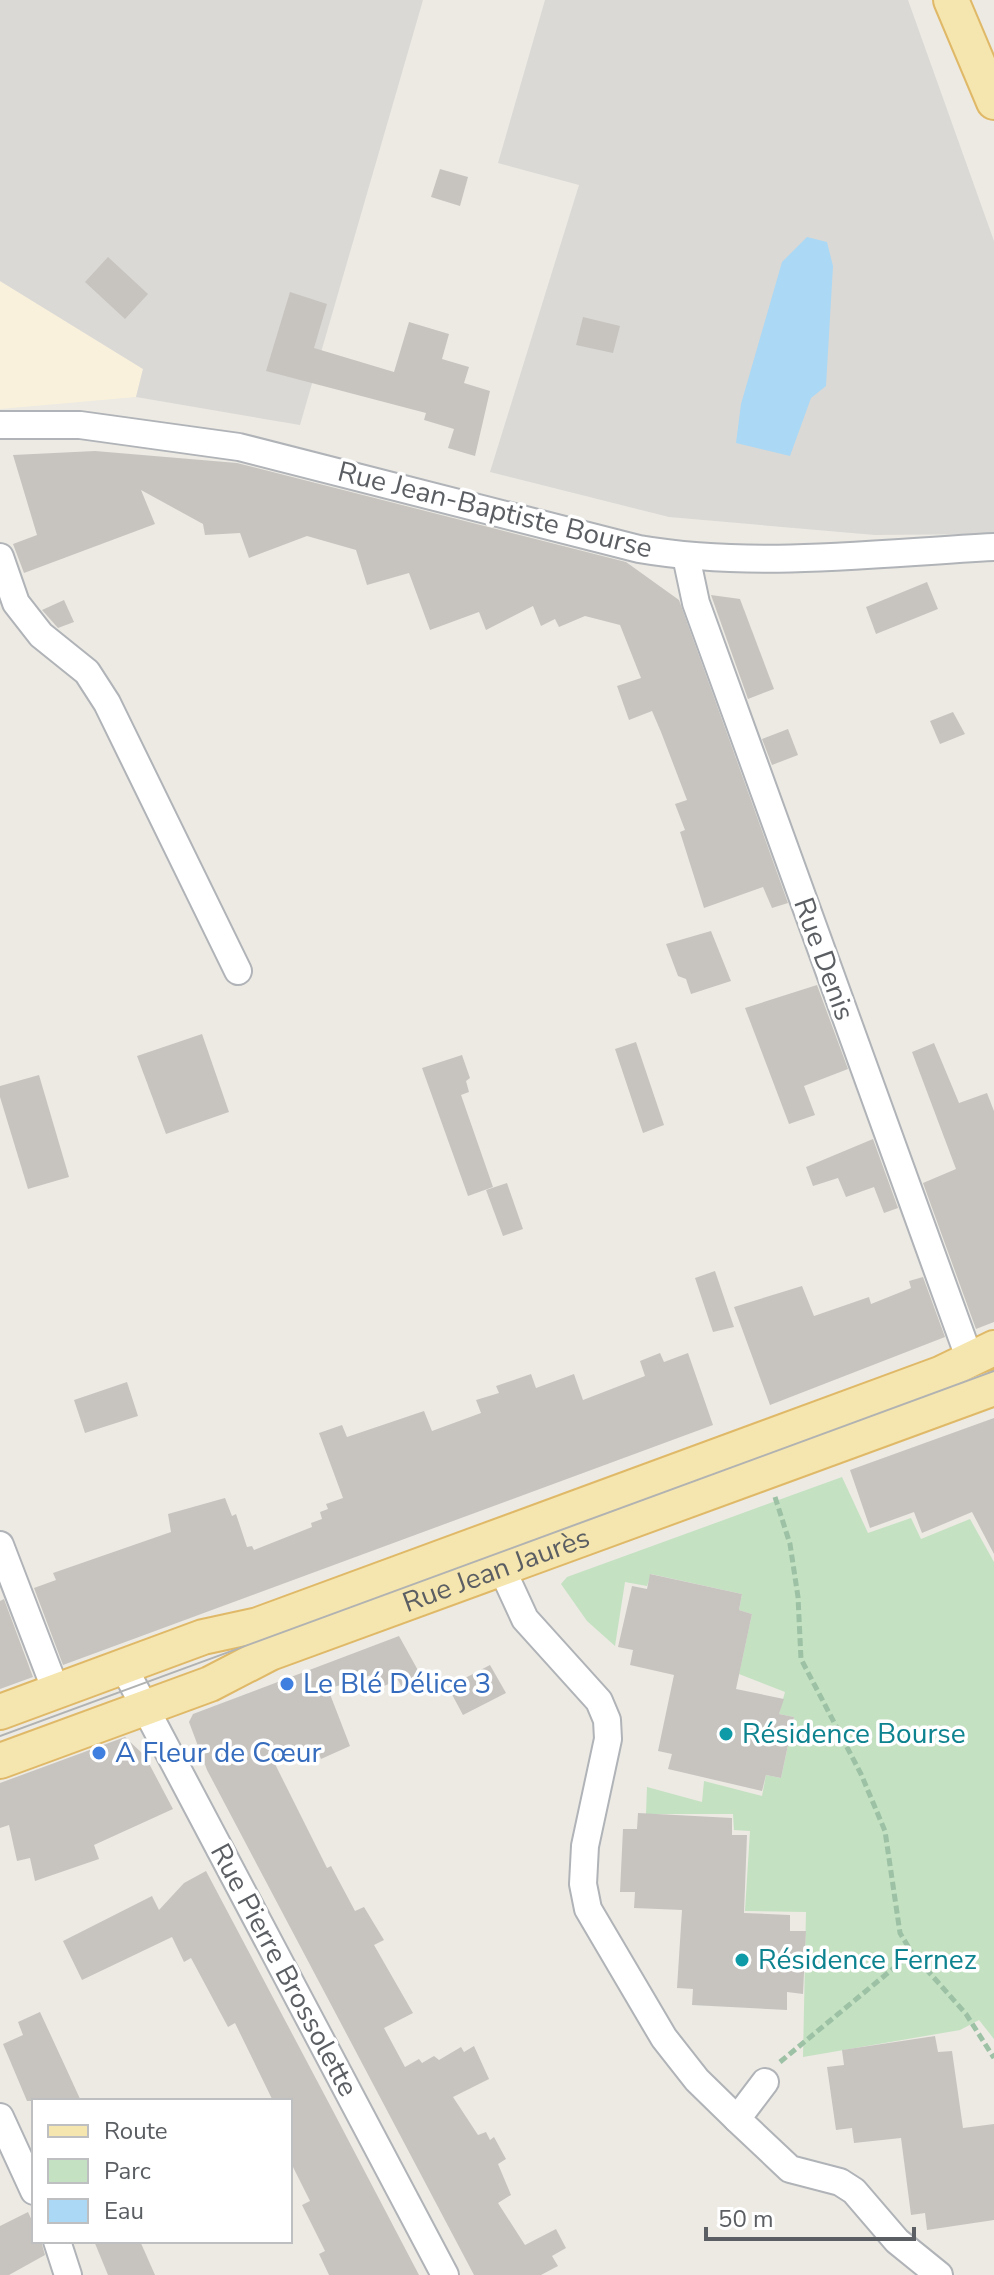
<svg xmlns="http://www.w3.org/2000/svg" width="994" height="2275" viewBox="0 0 994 2275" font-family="'Nunito Sans',sans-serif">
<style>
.commercial{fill:#f9f1db}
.industrial{fill:#dbd9d5}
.green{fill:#c4e1c2}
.water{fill:#aad8f5}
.building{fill:#c7c4c0}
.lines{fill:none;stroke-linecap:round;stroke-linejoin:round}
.minor-casing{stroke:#b0b3b7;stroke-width:30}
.major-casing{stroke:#e0b968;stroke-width:38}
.path{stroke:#9cc1a5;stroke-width:5;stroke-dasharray:8 4;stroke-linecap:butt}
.minor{stroke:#fff;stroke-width:26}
.major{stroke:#f5e6af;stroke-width:34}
.tram{stroke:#b1b2b2;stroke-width:2}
.shop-dot{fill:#3f7fe0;stroke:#fff;stroke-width:3}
.culture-dot{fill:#0f9aa8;stroke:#fff;stroke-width:3}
.labels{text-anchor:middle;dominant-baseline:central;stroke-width:7;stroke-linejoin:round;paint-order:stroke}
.street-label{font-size:28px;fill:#5b5e62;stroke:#fff}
.shop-label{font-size:28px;fill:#366cbe;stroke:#fff;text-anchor:start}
.culture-label{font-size:28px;fill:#0d838f;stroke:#fff;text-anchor:start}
</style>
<rect width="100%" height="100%" fill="#eceae3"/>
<polygon class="commercial" points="0,281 143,369 136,397 0,409"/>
<g class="industrial">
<polygon points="0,0 423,0 300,425 136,397 143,369 0,281"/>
<polygon points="545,0 908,0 994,241 994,534 875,535 669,517 490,472 579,185 498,163"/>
</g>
<polygon class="green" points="842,1477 868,1533 911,1518 921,1539 970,1519 994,1562 994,2039 979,2020 960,2030 803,2057 806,1912 745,1911 750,1831 734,1830 733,1814 646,1814 647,1787 702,1802 704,1781 762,1796 766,1775 781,1778 794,1717 779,1714 785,1692 739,1674 752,1614 739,1610 742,1594 651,1574 647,1586 625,1582 615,1646 587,1621 561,1584 567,1577"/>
<polygon class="water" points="807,237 827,242 833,266 826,386 811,398 790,456 736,443 741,404 782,262"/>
<g class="building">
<polygon points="440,169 468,177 460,206 431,197"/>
<polygon points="108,257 148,294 125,319 85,282"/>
<polygon points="290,292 327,304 314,348 394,372 409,322 449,334 442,359 469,367 464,383 490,391 475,456 448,448 454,429 424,420 426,413 266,371"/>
<polygon points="583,317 620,326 613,353 576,345"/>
<polygon points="95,451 237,463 626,562 679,600 788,903 772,908 763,887 704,908 680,832 685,830 675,804 687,800 661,732 652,711 629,720 617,686 641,678 620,625 585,616 559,627 555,619 541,626 533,606 486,630 479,612 430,630 409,573 367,585 356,550 307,536 249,558 240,533 205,535 203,524 141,490 155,524 24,573 13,544 37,535 13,455"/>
<polygon points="927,582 938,609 876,634 866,607"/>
<polygon points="711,595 740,599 774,689 748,699"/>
<polygon points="64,600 74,622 58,628 42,610"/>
<polygon points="953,712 965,734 940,744 930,721"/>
<polygon points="788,729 798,755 772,765 762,739"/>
<polygon points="711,931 731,981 691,994 686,979 678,976 666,944"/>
<polygon points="817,985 848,1069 804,1086 815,1115 789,1124 745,1008"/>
<polygon points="202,1034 229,1112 166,1134 137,1056"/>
<polygon points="636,1042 664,1125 643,1133 615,1049"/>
<polygon points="934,1043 959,1103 987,1093 994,1111 994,1322 976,1329 923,1183 956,1169 912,1052"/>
<polygon points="462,1055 470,1078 466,1081 469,1092 461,1095 493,1187 468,1196 422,1068"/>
<polygon points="39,1075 69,1177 28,1189 0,1097 0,1086"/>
<polygon points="873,1139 898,1208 884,1213 874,1187 846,1197 838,1178 813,1186 806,1167"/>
<polygon points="507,1183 523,1229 503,1236 486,1190"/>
<polygon points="715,1271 734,1327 713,1332 695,1278"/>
<polygon points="923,1277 945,1337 770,1405 734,1307 802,1286 814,1316 869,1297 871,1304 911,1288 909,1281"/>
<polygon points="660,1353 664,1362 688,1353 713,1425 63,1665 34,1588 56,1580 53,1573 171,1532 168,1514 225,1498 232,1516 236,1514 247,1547 252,1546 254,1550 312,1527 311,1523 322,1519 320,1512 328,1509 326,1504 343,1498 319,1433 342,1425 347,1437 424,1411 432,1431 481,1413 476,1400 499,1393 496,1386 531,1374 536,1388 574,1374 583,1400 645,1376 640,1361"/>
<polygon points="127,1382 138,1416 85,1433 74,1400"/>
<polygon points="994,1418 994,1554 972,1512 922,1533 914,1512 870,1528 850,1470"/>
<polygon points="650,1574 742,1594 739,1610 752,1614 736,1689 784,1699 779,1714 794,1717 781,1778 766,1775 762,1791 668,1769 672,1754 658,1751 674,1675 630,1665 633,1650 618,1647 632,1586 647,1589"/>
<polygon points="4,1599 33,1677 0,1689 0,1601"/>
<polygon points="399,1636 425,1683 405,1693 398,1680 384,1686 378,1673 328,1689 350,1746 321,1759 315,1745 275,1764 327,1868 331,1866 355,1911 364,1907 384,1940 374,1945 413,2013 384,2028 405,2067 419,2059 422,2063 434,2056 439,2060 461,2047 464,2052 474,2046 489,2079 453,2097 478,2135 486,2132 490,2140 494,2137 506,2159 498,2164 511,2195 498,2203 525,2245 556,2229 566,2248 552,2256 558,2266 541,2275 474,2275 207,1770 189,1722 193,1714"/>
<polygon points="490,1665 506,1693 463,1715 448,1687"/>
<polygon points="125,1737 145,1756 173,1809 94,1845 99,1859 35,1881 30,1858 17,1861 9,1825 0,1828 0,1783"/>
<polygon points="638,1813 732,1818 732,1835 747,1835 744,1913 790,1915 790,1931 806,1931 803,1994 787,1992 787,2010 692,2005 693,1989 677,1988 682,1910 634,1908 635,1892 620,1892 623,1829 637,1829"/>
<polygon points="206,1871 332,2109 419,2275 329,2275 319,2254 325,2251 302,2205 310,2201 290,2161 290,2101 273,2101 235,2023 228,2027 191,1958 184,1962 172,1937 82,1980 63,1941 152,1896 159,1910 184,1883"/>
<polygon points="40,2012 65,2066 81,2101 27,2101 3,2044 23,2035 18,2022"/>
<polygon points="935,2036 938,2052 952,2051 963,2128 994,2124 994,2220 927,2230 925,2213 911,2215 901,2138 854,2143 852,2128 836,2130 827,2067 844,2065 842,2050"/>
<polygon points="28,2212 34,2225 34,2241 41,2241 45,2255 9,2275 0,2275 0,2226"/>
<polygon points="94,2241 140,2241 155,2275 108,2275"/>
</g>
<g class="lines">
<g class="minor-casing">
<g id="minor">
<path d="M0,425h80l159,22 400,102c117,20 238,4 355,-2"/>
<polyline points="686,556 696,603 970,1360"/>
<polyline points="0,557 16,603 41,635 87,672 107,703 238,971"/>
<polyline points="0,1545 56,1691"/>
<polyline points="501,1567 525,1619 599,1701 607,1720 608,1739 585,1846 583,1884 588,1909 664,2038 697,2080 737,2119"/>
<polyline points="123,1666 445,2275"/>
<polyline points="765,2082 737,2119 790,2169 840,2182 854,2191 897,2241 939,2275"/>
<polyline points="0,2117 34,2191"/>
<polyline points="57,2241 68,2275"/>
</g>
</g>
<g class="major-casing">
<g id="major">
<polyline points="951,0 994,102"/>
<polyline points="0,1712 203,1637 258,1625 940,1374 994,1348"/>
<path id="s1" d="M0,1761l210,-77 60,-31 724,-265"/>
</g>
</g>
<g class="path">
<polyline points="775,1497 790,1544 798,1597 801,1659 861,1774 885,1831 900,1933 912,1953 966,2014 994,2058"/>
<polyline points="780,2062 912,1953"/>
</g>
<use href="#minor" class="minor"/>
<use href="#major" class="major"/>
<polyline class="tram" points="0,1736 994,1371"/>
</g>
<g class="shop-dot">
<circle cx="287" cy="1684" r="8"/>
<circle cx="99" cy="1753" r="8"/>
</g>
<g class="culture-dot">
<circle cx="726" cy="1734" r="8"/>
<circle cx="742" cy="1960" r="8"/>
</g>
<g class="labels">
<g class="street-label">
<text transform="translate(495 510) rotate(14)">Rue Jean-Baptiste Bourse</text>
<text transform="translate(824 959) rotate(70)">Rue Denis</text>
<text stroke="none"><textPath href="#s1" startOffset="532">Rue Jean Jaurès</textPath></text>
<text transform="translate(284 1970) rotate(62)">Rue Pierre Brossolette</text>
</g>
<g class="shop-label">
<text x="303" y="1684">Le Blé Délice 3</text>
<text x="115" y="1753">A Fleur de Cœur</text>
</g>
<g class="culture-label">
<text x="742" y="1734">Résidence Bourse</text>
<text x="758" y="1960">Résidence Fernez</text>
</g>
</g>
<rect x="32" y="2099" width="260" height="144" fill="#ffffff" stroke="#bdbfc0" stroke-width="2"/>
<rect x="48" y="2125" width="40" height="12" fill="#f5e6af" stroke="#bdbfc0" stroke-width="2"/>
<text x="104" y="2139" font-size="24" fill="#5b5e62">Route</text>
<rect x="48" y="2159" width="40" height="24" fill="#c4e1c2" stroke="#bdbfc0" stroke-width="2"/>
<text x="104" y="2179" font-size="24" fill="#5b5e62">Parc</text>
<rect x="48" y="2199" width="40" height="24" fill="#aad8f5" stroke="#bdbfc0" stroke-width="2"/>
<text x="104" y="2219" font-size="24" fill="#5b5e62">Eau</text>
<path d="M706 2227v12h208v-12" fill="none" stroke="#5b5e62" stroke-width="4"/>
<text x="718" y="2227" font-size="24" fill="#5b5e62" stroke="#ffffff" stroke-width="6" paint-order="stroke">50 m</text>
</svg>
